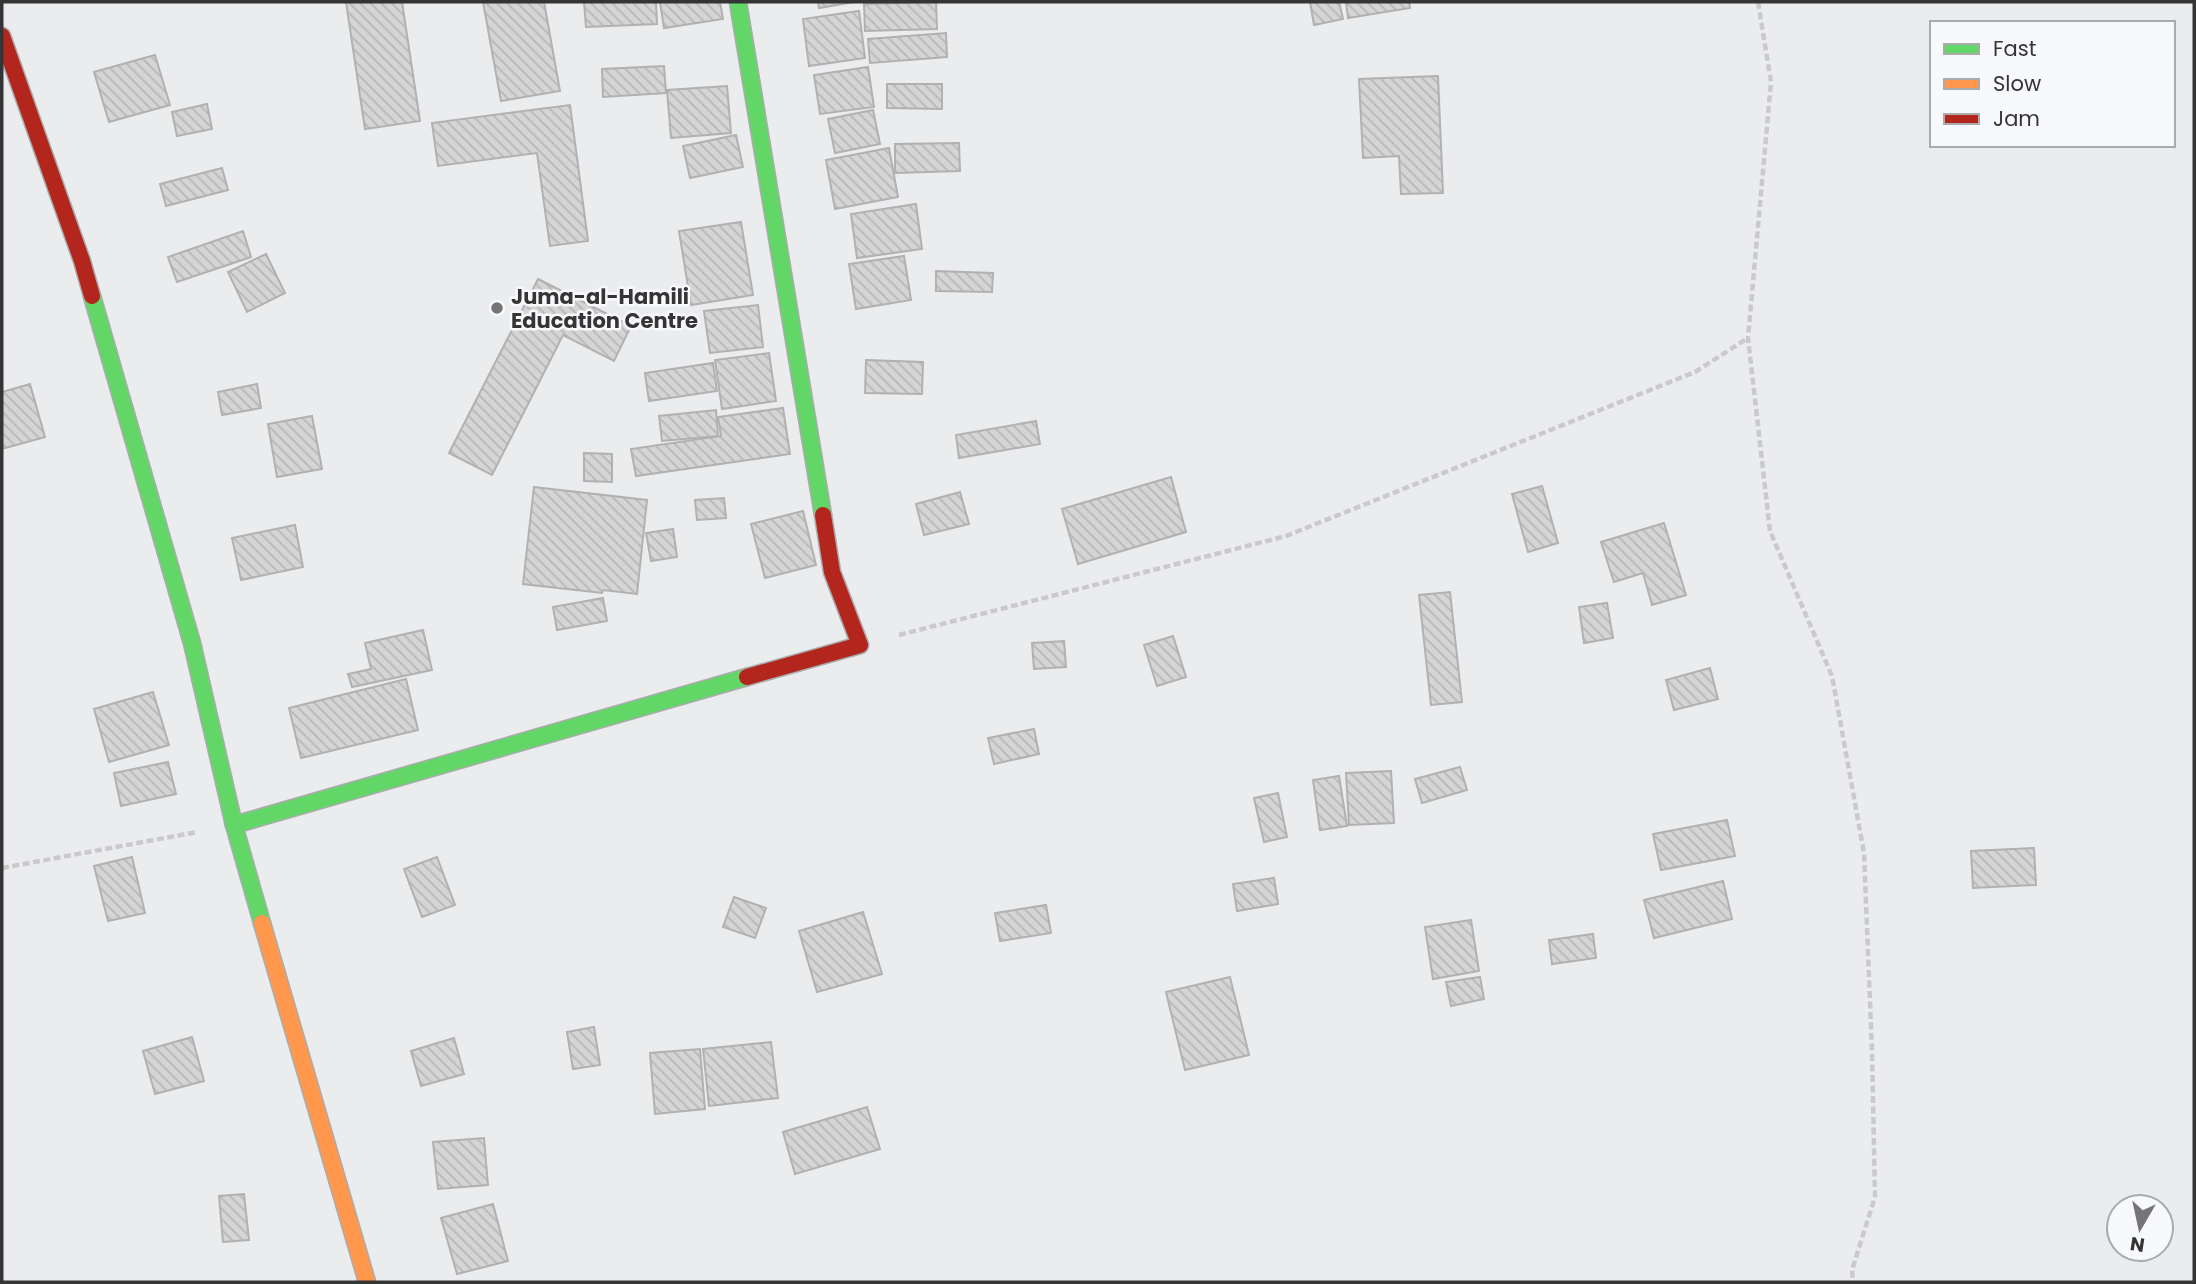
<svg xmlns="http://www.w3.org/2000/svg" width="2196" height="1284" viewBox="0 0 2196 1284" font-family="Poppins,sans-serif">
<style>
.building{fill:url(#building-back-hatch);stroke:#b1b1b2;stroke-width:2}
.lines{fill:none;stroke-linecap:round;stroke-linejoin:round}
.fast-casing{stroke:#abacad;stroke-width:19}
.slow-casing{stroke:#abacad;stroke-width:19}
.jam-casing{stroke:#abacad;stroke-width:19}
.path{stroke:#cacacc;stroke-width:4.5;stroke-dasharray:7 3.5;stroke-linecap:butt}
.fast{stroke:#63d668;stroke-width:16}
.slow{stroke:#ff974d;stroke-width:16}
.jam{stroke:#b3261e;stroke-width:16}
.poi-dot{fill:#757576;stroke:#f8f9fc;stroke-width:2.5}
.labels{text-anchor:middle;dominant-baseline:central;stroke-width:5;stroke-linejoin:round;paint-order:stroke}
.poi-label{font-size:21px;font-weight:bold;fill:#353536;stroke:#f8f9fc;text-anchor:start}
</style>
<defs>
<pattern id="building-back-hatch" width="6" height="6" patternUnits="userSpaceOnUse" patternTransform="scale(1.75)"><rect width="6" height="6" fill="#d5d5d5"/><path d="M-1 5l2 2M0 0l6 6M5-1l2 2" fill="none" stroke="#b7b7b7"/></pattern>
</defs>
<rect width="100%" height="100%" fill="#ebecee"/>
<g class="building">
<polygon points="346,2 402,2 420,121 365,129"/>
<polygon points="483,2 544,2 560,91 501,101"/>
<polygon points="584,2 656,2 657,24 586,27"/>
<polygon points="660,2 720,2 723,19 664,28"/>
<polygon points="818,2 854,2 819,8"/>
<polygon points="936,2 937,29 865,31 864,4"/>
<polygon points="1310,2 1339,2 1343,19 1314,25"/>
<polygon points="1346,2 1409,2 1410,8 1348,18"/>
<polygon points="859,11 865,58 809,66 803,19"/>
<polygon points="946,33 947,57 870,63 868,39"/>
<polygon points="155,55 170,105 109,122 94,72"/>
<polygon points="664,66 666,93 603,97 602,69"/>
<polygon points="868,67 874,107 820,114 814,75"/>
<polygon points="1438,76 1443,193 1401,194 1399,156 1363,158 1359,79"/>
<polygon points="887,84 942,84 942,109 887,108"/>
<polygon points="727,86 731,133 671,138 667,90"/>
<polygon points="207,104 212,129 177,136 172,112"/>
<polygon points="570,105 588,241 550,246 537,153 438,166 432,123"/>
<polygon points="873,110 880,144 835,153 828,119"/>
<polygon points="736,135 743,167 690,178 683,146"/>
<polygon points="959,143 960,171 895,173 895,144"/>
<polygon points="889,148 898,197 835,209 826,160"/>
<polygon points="222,168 228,190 166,206 160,184"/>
<polygon points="916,204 922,249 857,258 851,214"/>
<polygon points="741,222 753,295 691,305 679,231"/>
<polygon points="243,231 251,257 177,282 168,257"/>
<polygon points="266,254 285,293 247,312 228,272"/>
<polygon points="904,256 911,300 856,309 849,264"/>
<polygon points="936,271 993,273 992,292 936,291"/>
<polygon points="538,279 631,326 614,361 563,335 492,475 449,453"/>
<polygon points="758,305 763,347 710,353 704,311"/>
<polygon points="769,353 776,401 722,409 715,360"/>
<polygon points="866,360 923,362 922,394 865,393"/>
<polygon points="713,363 717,391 649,401 645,373"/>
<polygon points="30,384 45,437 2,449 2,392"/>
<polygon points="257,384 261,408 222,415 218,392"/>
<polygon points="783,408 790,454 636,476 631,449 721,436 718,417"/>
<polygon points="716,410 718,436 662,441 659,416"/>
<polygon points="312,416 322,469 277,477 268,424"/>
<polygon points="1036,421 1040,444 959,458 956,435"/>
<polygon points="584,453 612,454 612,482 584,481"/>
<polygon points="1171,477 1186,532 1078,564 1062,509"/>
<polygon points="1542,486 1558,543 1528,552 1512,494"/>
<polygon points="534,487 647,500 637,594 603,590 602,593 523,584"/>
<polygon points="960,492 969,524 924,535 916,504"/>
<polygon points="724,498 726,518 697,520 695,500"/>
<polygon points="803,511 816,565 765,578 751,524"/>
<polygon points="1664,523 1686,595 1652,605 1643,573 1614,582 1601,542"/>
<polygon points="295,525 303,567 241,580 232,538"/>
<polygon points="673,529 677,557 651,561 646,533"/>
<polygon points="1450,592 1462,702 1431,705 1419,595"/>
<polygon points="603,598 607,621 557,630 553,607"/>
<polygon points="1607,603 1613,638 1584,643 1579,607"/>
<polygon points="423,630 432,670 352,687 348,674 371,669 365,643"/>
<polygon points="1173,636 1186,677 1157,686 1144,645"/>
<polygon points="1064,641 1066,667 1034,669 1032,643"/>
<polygon points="1710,668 1718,699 1674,710 1666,680"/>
<polygon points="406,679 418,730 301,758 289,708"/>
<polygon points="153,692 169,745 109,762 94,709"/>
<polygon points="1034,729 1039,754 994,764 988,738"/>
<polygon points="168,762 176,794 121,806 114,773"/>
<polygon points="1460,767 1467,790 1422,803 1415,779"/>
<polygon points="1391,771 1394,823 1349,825 1346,773"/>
<polygon points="1339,776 1347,826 1320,830 1313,780"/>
<polygon points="1278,793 1287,837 1264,842 1254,798"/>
<polygon points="1727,820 1735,856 1661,870 1653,834"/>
<polygon points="2034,848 2036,885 1973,888 1971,851"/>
<polygon points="132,857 145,913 108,921 94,866"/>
<polygon points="437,857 455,905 422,917 404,869"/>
<polygon points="1274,878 1278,904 1237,911 1233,884"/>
<polygon points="1723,881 1732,919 1654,938 1644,900"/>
<polygon points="734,897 766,908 755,938 723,927"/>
<polygon points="1046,905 1051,933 1000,941 995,913"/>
<polygon points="863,912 882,974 817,992 799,931"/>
<polygon points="1471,920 1479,971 1433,979 1425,927"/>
<polygon points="1593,934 1596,958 1552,964 1549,940"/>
<polygon points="1230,977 1249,1055 1185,1070 1166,992"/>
<polygon points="1480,977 1484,999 1451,1006 1446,982"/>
<polygon points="594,1027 600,1065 573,1069 567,1032"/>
<polygon points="192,1037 204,1081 155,1094 143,1051"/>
<polygon points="454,1038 464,1074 421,1086 411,1051"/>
<polygon points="771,1042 778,1098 709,1106 703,1049"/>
<polygon points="700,1049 705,1109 655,1114 650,1053"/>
<polygon points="867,1107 880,1149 795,1174 783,1132"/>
<polygon points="484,1138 488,1185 438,1189 433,1142"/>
<polygon points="244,1194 249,1240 223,1242 219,1196"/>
<polygon points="493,1204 508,1261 457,1274 441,1218"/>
</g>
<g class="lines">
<g class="fast-casing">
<g id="fast">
<polyline points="738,2 823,515"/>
<polyline points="92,296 192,643 234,825 262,923"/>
<polyline points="234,825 747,677"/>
</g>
</g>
<g class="slow-casing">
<polyline id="slow" points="262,923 367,1282"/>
</g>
<g class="jam-casing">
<g id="jam">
<polyline points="2,36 82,261 92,296"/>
<polyline points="747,677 860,645 832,572 823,515"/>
</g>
</g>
<g class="path">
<polyline points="1758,2 1771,82 1748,338 1770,531 1832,676 1864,853 1872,1051 1875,1197 1852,1270 1853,1282"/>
<polyline points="899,635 1286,536 1695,372 1748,338"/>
<polyline points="2,868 197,832"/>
</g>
<use href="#fast" class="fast"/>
<use href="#slow" class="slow"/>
<use href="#jam" class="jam"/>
</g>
<circle class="poi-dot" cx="497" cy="308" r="7"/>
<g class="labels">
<g class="poi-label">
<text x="511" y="296">Juma-al-Hamili<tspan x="511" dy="24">Education Centre</tspan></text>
</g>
</g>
<rect width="2196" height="1284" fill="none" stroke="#353536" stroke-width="7"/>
<rect x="1930" y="21" width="245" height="126" fill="#f8f9fc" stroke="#aaabad" stroke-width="2"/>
<rect x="1944" y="44" width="35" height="10" fill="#63d668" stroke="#aaabad" stroke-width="2"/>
<text x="1993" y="56" font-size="21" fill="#353536">Fast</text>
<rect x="1944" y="79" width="35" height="10" fill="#ff974d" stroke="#aaabad" stroke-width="2"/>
<text x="1993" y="91" font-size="21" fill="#353536">Slow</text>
<rect x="1944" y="114" width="35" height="10" fill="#b3261e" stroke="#aaabad" stroke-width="2"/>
<text x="1993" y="126" font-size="21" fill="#353536">Jam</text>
<g transform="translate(2140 1228) rotate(189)"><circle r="33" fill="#f8f9fc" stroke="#aaabad" stroke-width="2"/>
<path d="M0-5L12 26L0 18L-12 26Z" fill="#757576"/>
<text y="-10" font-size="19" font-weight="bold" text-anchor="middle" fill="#353536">N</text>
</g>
</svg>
